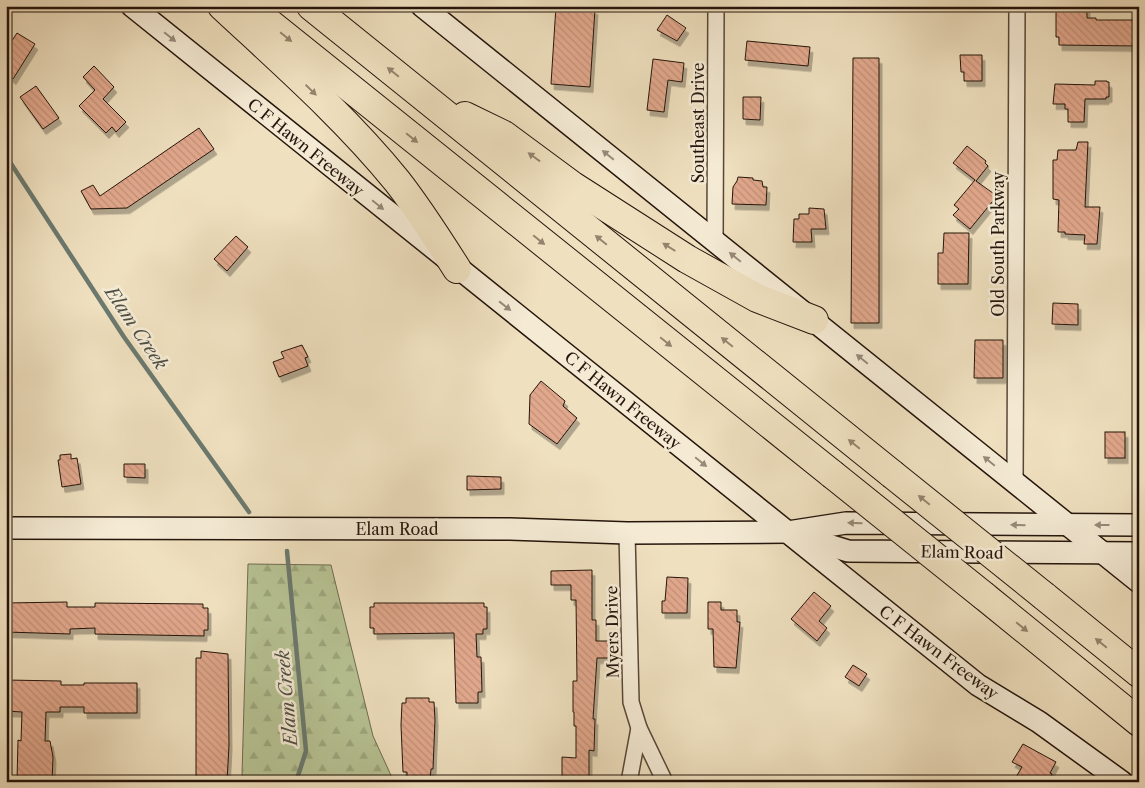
<svg xmlns="http://www.w3.org/2000/svg" width="1145" height="788" viewBox="0 0 1145 788" font-family="'Libre Caslon Text',serif">
<style>
.forest{fill:url(#forest-firs);stroke:#6e6c50}
.lines{fill:none;stroke-linecap:round;stroke-linejoin:round}
.stream{stroke:#6b796f;stroke-width:4.5}
.building{fill:url(#building-back-hatch);stroke:#24140b;filter:url(#shadow)}
.minor-casing{stroke:#574738;stroke-width:18}
.secondary-casing{stroke:#24140b;stroke-width:24}
.motorway-casing{stroke:#24140b;stroke-width:30}
.minor{stroke:#f5ebd5;stroke-width:15}
.secondary{stroke:#f5ebd5;stroke-width:21}
.motorway{stroke:#efe0bf;stroke-width:28}
.motorway-bridge-casing{stroke:#24140b;stroke-width:30;stroke-linecap:butt}
.motorway-bridge{stroke:#efe0bf;stroke-width:28}
.oneway{fill:#978a7a}
.oneway2{fill:#94846e}
.labels{text-anchor:middle;dominant-baseline:central;stroke-width:5;stroke-linejoin:round;paint-order:stroke}
.street-label{font-size:16px;fill:#24140b;stroke:#f5ebd5}
.water-label{font-size:18px;font-style:italic;fill:#4d4f45;stroke:#f5ebd5}
</style>
<defs>
<pattern id="forest-firs" width="22" height="20" patternUnits="userSpaceOnUse" patternTransform="scale(1.25)"><rect width="22" height="20" fill="#b7c394"/><path d="M5 1l3.5 6h-7zM16 11l3.5 6h-7z" fill="#9da77e"/></pattern>
<pattern id="building-back-hatch" width="6" height="6" patternUnits="userSpaceOnUse" patternTransform="scale(1.25)"><rect width="6" height="6" fill="#e2a88d"/><path d="M-1 5l2 2M0 0l6 6M5-1l2 2" fill="none" stroke="#c29078"/></pattern>
<filter id="shadow"><feDropShadow dx="3" dy="5.5" stdDeviation="0" flood-color="#0004"/></filter>
</defs>
<rect width="100%" height="100%" fill="#efe0bf"/>
<filter id="stains"><feTurbulence type="fractalNoise" baseFrequency=".004" numOctaves="4"/><feColorMatrix values="0 0 0 0 .2 0 0 0 0 .09 0 0 0 0 .02 0 0 0 .5 -.17"/></filter>
<radialGradient id="worn" r=".72"><stop offset=".6" stop-color="#630" stop-opacity="0"/><stop offset="1" stop-color="#630" stop-opacity=".3"/></radialGradient>
<polygon class="forest" points="248,564 331,565 373,736 394,782 249,782 242,775"/>
<g class="lines">
<g class="stream">
<polyline points="6,156 124,337 249,512"/>
<polyline points="287,551 306,751 296,782"/>
</g>
</g>
<g class="building">
<polygon points="556,6 595,9 590,87 551,84"/>
<polygon points="1056,6 1087,6 1087,18 1096,18 1096,20 1139,20 1139,37 1137,37 1136,46 1059,45 1059,37 1056,37"/>
<polygon points="667,15 686,28 677,41 657,30"/>
<polygon points="17,33 35,44 13,79 6,74 6,50"/>
<polygon points="747,41 810,47 808,66 745,60"/>
<polygon points="960,55 982,55 982,81 964,81 964,72 961,72"/>
<polygon points="853,58 879,58 879,323 851,323"/>
<polygon points="653,59 684,63 682,82 668,80 664,112 647,110"/>
<polygon points="94,66 114,87 103,99 126,122 116,132 112,127 106,133 79,106 95,90 83,77"/>
<polygon points="1095,81 1107,81 1107,82 1109,82 1109,97 1106,97 1106,99 1085,99 1084,122 1068,122 1068,109 1065,109 1065,104 1053,104 1055,84 1095,85"/>
<polygon points="36,86 59,118 43,129 20,97"/>
<polygon points="743,97 761,97 760,120 743,119"/>
<polygon points="199,128 214,149 127,208 91,209 81,191 93,185 100,196"/>
<polygon points="1078,142 1088,142 1085,207 1100,207 1097,244 1084,244 1085,235 1065,234 1065,232 1058,232 1059,200 1053,199 1053,160 1057,160 1058,150 1076,150"/>
<polygon points="967,146 986,161 985,163 988,166 976,181 997,196 970,229 953,215 959,209 954,205 975,180 953,163"/>
<polygon points="738,177 753,178 753,180 762,181 763,187 767,187 766,205 732,204 733,187 737,181"/>
<polygon points="809,208 824,209 826,229 811,229 812,242 793,242 794,219 799,219 799,214 809,214"/>
<polygon points="944,233 969,233 968,284 938,284 938,253 943,253"/>
<polygon points="236,236 248,247 227,271 214,259"/>
<polygon points="1053,303 1078,304 1078,325 1052,324"/>
<polygon points="975,340 1003,340 1003,378 974,378"/>
<polygon points="302,345 308,357 305,358 308,366 279,377 273,362 284,358 281,352"/>
<polygon points="541,381 565,401 563,406 577,418 557,444 529,424 530,395"/>
<rect x="1105" y="432" width="20" height="26"/>
<polygon points="71,454 71,459 77,458 81,484 62,487 58,460 60,460 60,455"/>
<polygon points="124,464 145,464 145,478 124,477"/>
<polygon points="467,476 501,477 501,489 467,490"/>
<polygon points="592,570 592,620 596,620 596,641 612,641 612,658 597,658 593,719 595,719 594,751 589,750 589,782 562,782 562,757 576,758 576,726 574,726 574,712 573,712 573,681 577,681 576,600 571,600 571,585 551,585 551,571"/>
<polygon points="667,577 688,578 687,613 662,613 662,601 665,601"/>
<polygon points="814,592 831,606 819,621 827,628 817,641 791,619"/>
<polygon points="67,602 67,607 95,607 95,603 203,604 203,608 208,608 208,630 204,630 204,636 95,634 95,628 70,629 70,634 6,632 6,603"/>
<polygon points="708,602 721,602 721,610 737,610 737,622 740,622 736,668 714,667 713,629 708,629"/>
<polygon points="374,603 484,603 484,607 487,607 487,629 483,629 483,634 476,634 477,657 481,657 482,692 478,692 478,703 456,703 454,633 374,634 374,628 370,628 370,607 374,607"/>
<polygon points="201,651 228,654 229,745 227,782 196,782 196,658 201,658"/>
<polygon points="853,665 867,674 859,686 845,677"/>
<polygon points="6,680 61,681 61,685 84,685 84,683 137,683 137,713 84,713 84,707 60,707 60,712 46,712 45,741 50,741 53,757 52,782 17,782 18,740 21,741 22,712 6,711"/>
<polygon points="406,698 429,698 429,702 434,702 435,720 433,769 431,769 430,780 408,782 407,781 407,772 403,772 401,725 402,703 406,703"/>
<polygon points="1023,744 1056,762 1050,773 1052,774 1048,782 1013,782 1022,767 1012,762"/>
</g>
<g class="lines">
<g class="minor-casing">
<g id="minor">
<polyline points="715,241 716,6"/>
<polyline points="1015,482 1017,6"/>
<polyline points="627,533 631,702 639,728"/>
<polyline points="629,782 639,728 665,782"/>
</g>
</g>
<g class="secondary-casing">
<g id="secondary">
<path d="M132,6c281,228 564,453 846,679l61,37 83,60"/>
<polyline points="422,6 1139,582"/>
<polyline points="6,528 510,529 627,533 788,532 846,523 1139,525"/>
<polyline points="799,536 848,551 1139,553"/>
</g>
</g>
<g class="motorway-casing">
<g id="motorway">
<path d="M222,6c60,56 123,111 175,175 22,28 41,58 60,88"/>
<polyline points="248,6 832,474"/>
<polyline points="311,6 892,474"/>
<polyline points="465,116 504,135 573,186 687,259 757,298 814,320"/>
<polyline points="984,596 1139,722"/>
<polyline points="1044,596 1139,673"/>
</g>
</g>
<use href="#minor" class="minor"/>
<use href="#secondary" class="secondary"/>
<use href="#motorway" class="motorway"/>
<g class="motorway-bridge-casing">
<g id="motorway-bridge">
<polyline points="832,474 984,596"/>
<polyline points="892,474 1044,596"/>
</g>
</g>
<use href="#motorway-bridge" class="motorway-bridge"/>
</g>
<defs><path id="oneway-solid" d="M-6-.8H1V-3.2L6.5 0L1 3.2V.8H-6Z" transform="scale(1.25)"/></defs>
<g class="oneway">
<use href="#oneway-solid" transform="translate(170 37) rotate(39)"/>
<use href="#oneway-solid" transform="translate(608 155) rotate(-141)"/>
<use href="#oneway-solid" transform="translate(378 205) rotate(39)"/>
<use href="#oneway-solid" transform="translate(735 257) rotate(-141)"/>
<use href="#oneway-solid" transform="translate(505 306) rotate(38)"/>
<use href="#oneway-solid" transform="translate(862 359) rotate(-141)"/>
<use href="#oneway-solid" transform="translate(989 461) rotate(-141)"/>
<use href="#oneway-solid" transform="translate(701 462) rotate(39)"/>
<use href="#oneway-solid" transform="translate(855 523) rotate(-179)"/>
<use href="#oneway-solid" transform="translate(1018 525) rotate(-179)"/>
<use href="#oneway-solid" transform="translate(1102 525) rotate(180)"/>
</g>
<g class="oneway2">
<use href="#oneway-solid" transform="translate(286 37) rotate(39)"/>
<use href="#oneway-solid" transform="translate(393 72) rotate(-141)"/>
<use href="#oneway-solid" transform="translate(311 90) rotate(44)"/>
<use href="#oneway-solid" transform="translate(412 138) rotate(39)"/>
<use href="#oneway-solid" transform="translate(534 157) rotate(-144)"/>
<use href="#oneway-solid" transform="translate(539 240) rotate(39)"/>
<use href="#oneway-solid" transform="translate(601 240) rotate(-141)"/>
<use href="#oneway-solid" transform="translate(669 247) rotate(-148)"/>
<use href="#oneway-solid" transform="translate(666 342) rotate(39)"/>
<use href="#oneway-solid" transform="translate(727 342) rotate(-141)"/>
<use href="#oneway-solid" transform="translate(854 444) rotate(-141)"/>
<use href="#oneway-solid" transform="translate(924 500) rotate(-141)"/>
<use href="#oneway-solid" transform="translate(1022 627) rotate(39)"/>
<use href="#oneway-solid" transform="translate(1101 643) rotate(-141)"/>
</g>
<g class="labels">
<g class="street-label">
<text transform="translate(698 123) rotate(-90)">Southeast Drive</text>
<text transform="translate(306 147) rotate(39)">C F Hawn Freeway</text>
<text transform="translate(998 244) rotate(-90)">Old South Parkway</text>
<text transform="translate(623 400) rotate(39)">C F Hawn Freeway</text>
<text x="397" y="529">Elam Road</text>
<text transform="translate(962 552) rotate(1)">Elam Road</text>
<text transform="translate(612 632) rotate(-91)">Myers Drive</text>
<text transform="translate(939 652) rotate(37)">C F Hawn Freeway</text>
</g>
<g class="water-label">
<text transform="translate(136 328) rotate(56)">Elam Creek</text>
<text transform="translate(287 698) rotate(-95)">Elam Creek</text>
</g>
</g>
<rect width="1145" height="788" fill="none" stroke="#efe0bf" stroke-width="25"/>
<rect x="8" y="8" width="1130" height="773" fill="none" stroke="#24140b" stroke-width="2.5"/>
<rect x="12" y="12" width="1120" height="763" fill="none" stroke="#24140b"/>
<rect width="100%" height="100%" filter="url(#stains)"/>
<rect width="100%" height="100%" fill="url(#worn)"/>
</svg>
